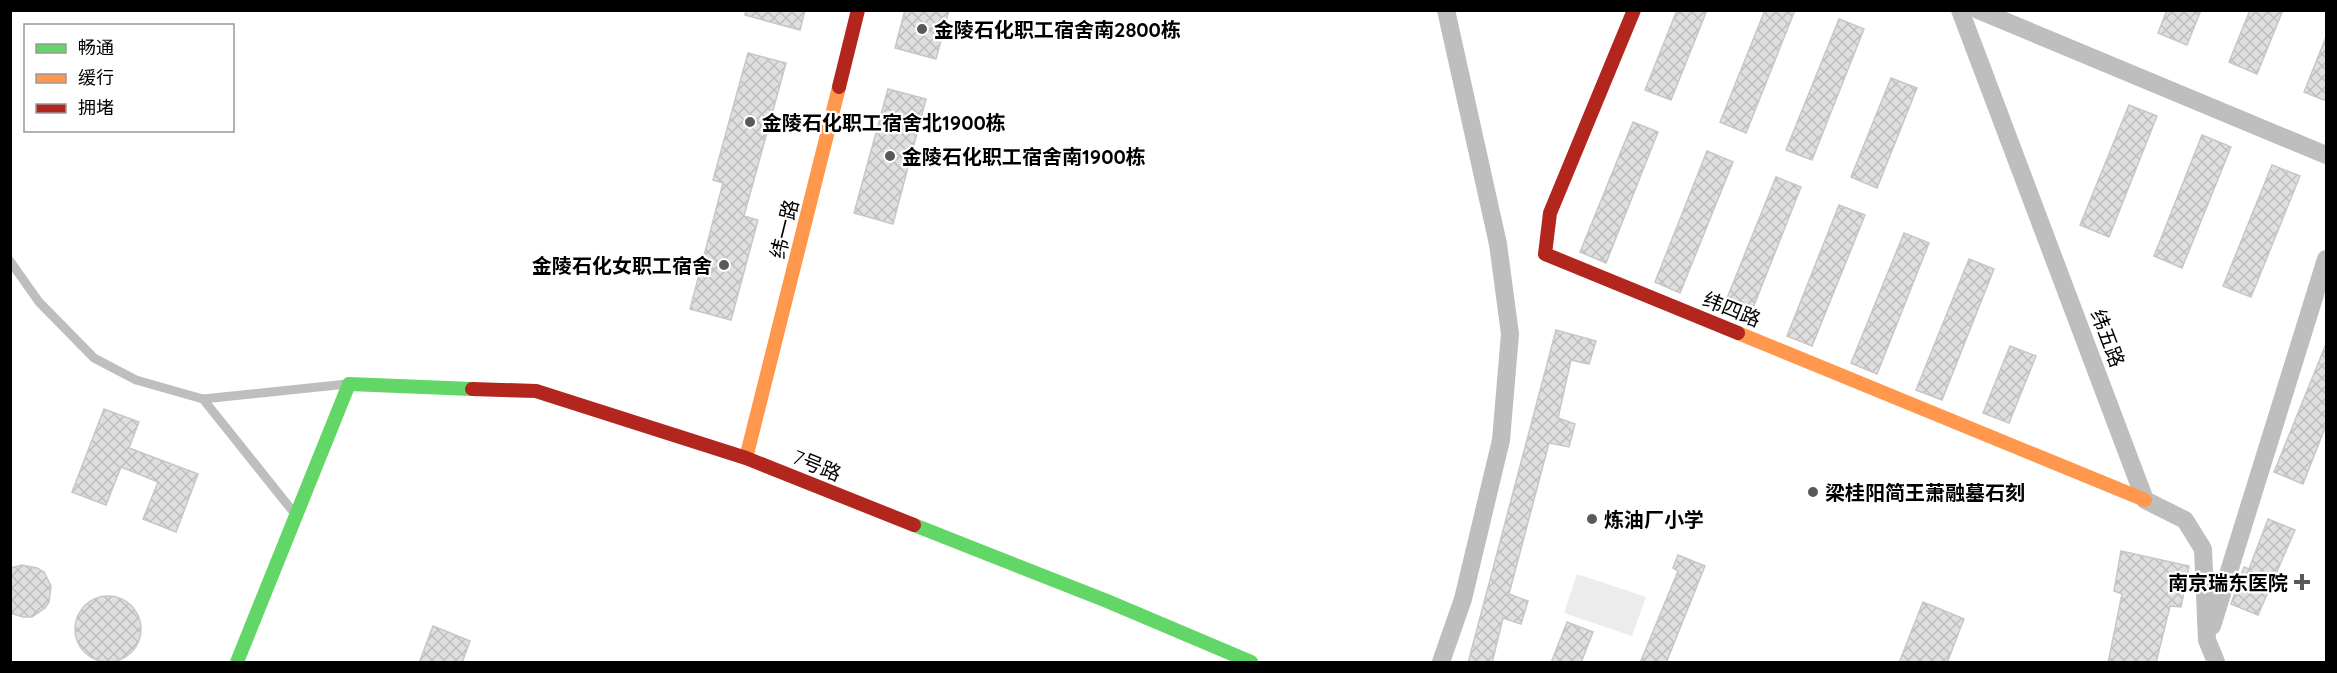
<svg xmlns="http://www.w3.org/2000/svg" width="2337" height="673" viewBox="0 0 2337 673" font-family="Quicksand,'Noto Sans SC',sans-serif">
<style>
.green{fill:#ececec}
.building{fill:url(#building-cross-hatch);stroke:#c7c7c7;stroke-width:1.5}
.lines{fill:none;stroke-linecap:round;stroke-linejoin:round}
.lane{stroke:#bebebe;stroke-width:9}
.street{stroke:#bebebe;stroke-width:18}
.fast{stroke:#63d668;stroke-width:14}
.slow{stroke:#ff974d;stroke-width:14}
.jam{stroke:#b3261e;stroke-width:14}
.poi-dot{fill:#595959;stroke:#fff;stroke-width:2}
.labels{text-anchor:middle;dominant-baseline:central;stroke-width:4.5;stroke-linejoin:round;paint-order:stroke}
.poi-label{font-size:20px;font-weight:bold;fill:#000;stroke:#fff;text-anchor:start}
.street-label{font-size:20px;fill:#000;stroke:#fff}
</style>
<defs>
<pattern id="building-cross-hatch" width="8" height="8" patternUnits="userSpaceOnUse" patternTransform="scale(1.5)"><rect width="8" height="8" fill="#dfdfdf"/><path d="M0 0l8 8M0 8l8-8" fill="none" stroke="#bebebe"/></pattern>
</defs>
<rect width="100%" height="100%" fill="#fff"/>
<polygon class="green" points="1577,574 1646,597 1632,636 1564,613"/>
<g class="building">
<polygon points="746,10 805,10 800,30 745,15"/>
<polygon points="905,10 949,10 936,59 895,48"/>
<polygon points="1677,10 1707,10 1671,100 1645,90"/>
<polygon points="1765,10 1795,10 1746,133 1720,122"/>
<polygon points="2167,10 2201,10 2187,45 2158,33"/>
<polygon points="2250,10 2283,10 2257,74 2229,62"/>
<polygon points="1839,19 1864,29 1812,160 1786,150"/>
<polygon points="2326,37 2326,101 2304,92"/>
<polygon points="748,53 786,63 744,216 758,220 731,320 690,309 723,183 713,180"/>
<polygon points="1891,78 1917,88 1877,188 1851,177"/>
<polygon points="888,89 926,99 893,224 854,213"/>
<polygon points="2129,105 2157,116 2109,237 2080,225"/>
<polygon points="1633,122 1658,132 1606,263 1580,252"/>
<polygon points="2202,135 2231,147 2182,268 2154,256"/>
<polygon points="1707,151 1733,162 1680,293 1655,282"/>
<polygon points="2272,165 2300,176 2251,297 2223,286"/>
<polygon points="1776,177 1801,187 1749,318 1723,308"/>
<polygon points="1839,205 1865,215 1812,346 1787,336"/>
<polygon points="1904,233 1929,243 1877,374 1851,363"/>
<polygon points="1969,259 1994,269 1942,400 1916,390"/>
<polygon points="1556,330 1596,341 1589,364 1571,360 1558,418 1575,424 1569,447 1549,443 1509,594 1528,601 1521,624 1503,618 1492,663 1468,663"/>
<polygon points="2326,344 2326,425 2303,484 2274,472"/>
<polygon points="2010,346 2036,356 2009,423 1983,413"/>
<polygon points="104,409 139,422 129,448 198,474 176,532 143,519 158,482 121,467 106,505 72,492"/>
<polygon points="2268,519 2295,530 2258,615 2231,604 2244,567 2249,569"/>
<polygon points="2121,551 2189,566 2181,607 2170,606 2156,663 2108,663 2122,594 2114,591"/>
<polygon points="1678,555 1705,566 1666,663 1640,663 1678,571 1673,568"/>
<polygon points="22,565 37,568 44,572 51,586 49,602 45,608 32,617 23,617 10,613 10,568"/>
<circle cx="108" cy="629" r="33"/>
<polygon points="1923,602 1964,619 1947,663 1899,663"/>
<polygon points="1567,622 1593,632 1581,663 1551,663"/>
<polygon points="433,626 470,641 462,663 419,663"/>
</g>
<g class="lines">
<g class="lane">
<polyline points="10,261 39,302 94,358 136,380 203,399 347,384"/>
<polyline points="203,399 295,514"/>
</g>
<g class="street">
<polyline points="1960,10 2145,500 2185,520 2203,549 2207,640 2216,662"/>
<polyline points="1978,10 2326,155"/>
<polyline points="2212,626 2326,259"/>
<polyline points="1441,662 1463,599 1501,440 1510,334 1498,244 1446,10"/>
</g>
<g class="fast">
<polyline points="914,525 1107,601 1251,662"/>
<polyline points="237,662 349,384 472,389"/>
</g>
<g class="slow">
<polyline points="1738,333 2145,500"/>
<polyline points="746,458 839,87"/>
</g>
<g class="jam">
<polyline points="1634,10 1550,213 1545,254 1738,333"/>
<polyline points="839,87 858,10"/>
<polyline points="472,389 536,391 746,458 914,525"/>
</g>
</g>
<g class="poi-dot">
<circle cx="922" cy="29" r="6"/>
<circle cx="750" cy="122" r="6"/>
<circle cx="890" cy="156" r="6"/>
<circle cx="724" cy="265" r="6"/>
<circle cx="1813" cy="492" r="6"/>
<circle cx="1592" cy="519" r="6"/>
<path d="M2299 573h6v6h6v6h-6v6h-6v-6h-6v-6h6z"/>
</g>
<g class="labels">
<g class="poi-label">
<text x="934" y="29">金陵石化职工宿舍南2800栋</text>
<text x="762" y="122">金陵石化职工宿舍北1900栋</text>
<text x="902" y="156">金陵石化职工宿舍南1900栋</text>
<text x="712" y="265" text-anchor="end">金陵石化女职工宿舍</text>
<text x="1825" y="492">梁桂阳简王萧融墓石刻</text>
<text x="1604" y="519">炼油厂小学</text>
<text x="2288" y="582" text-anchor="end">南京瑞东医院</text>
</g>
<g class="street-label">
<text transform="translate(784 229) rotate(-76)">纬一路</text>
<text transform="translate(1732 309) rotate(22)">纬四路</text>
<text transform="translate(2108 338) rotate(69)">纬五路</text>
<text transform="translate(817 465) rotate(22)">7号路</text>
</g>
</g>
<rect width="2337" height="673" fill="none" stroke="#000000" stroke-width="24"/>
<rect x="24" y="24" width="210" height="108" fill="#ffffff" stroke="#999999" stroke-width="1.5"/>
<rect x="36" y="44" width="30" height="9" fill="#63d668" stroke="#999999" stroke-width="1.5"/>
<text x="78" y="54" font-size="18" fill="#000000">畅通</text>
<rect x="36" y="74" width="30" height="9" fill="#ff974d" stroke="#999999" stroke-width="1.5"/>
<text x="78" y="84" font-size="18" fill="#000000">缓行</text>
<rect x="36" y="104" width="30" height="9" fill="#b3261e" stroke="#999999" stroke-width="1.5"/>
<text x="78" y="114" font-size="18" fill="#000000">拥堵</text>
</svg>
